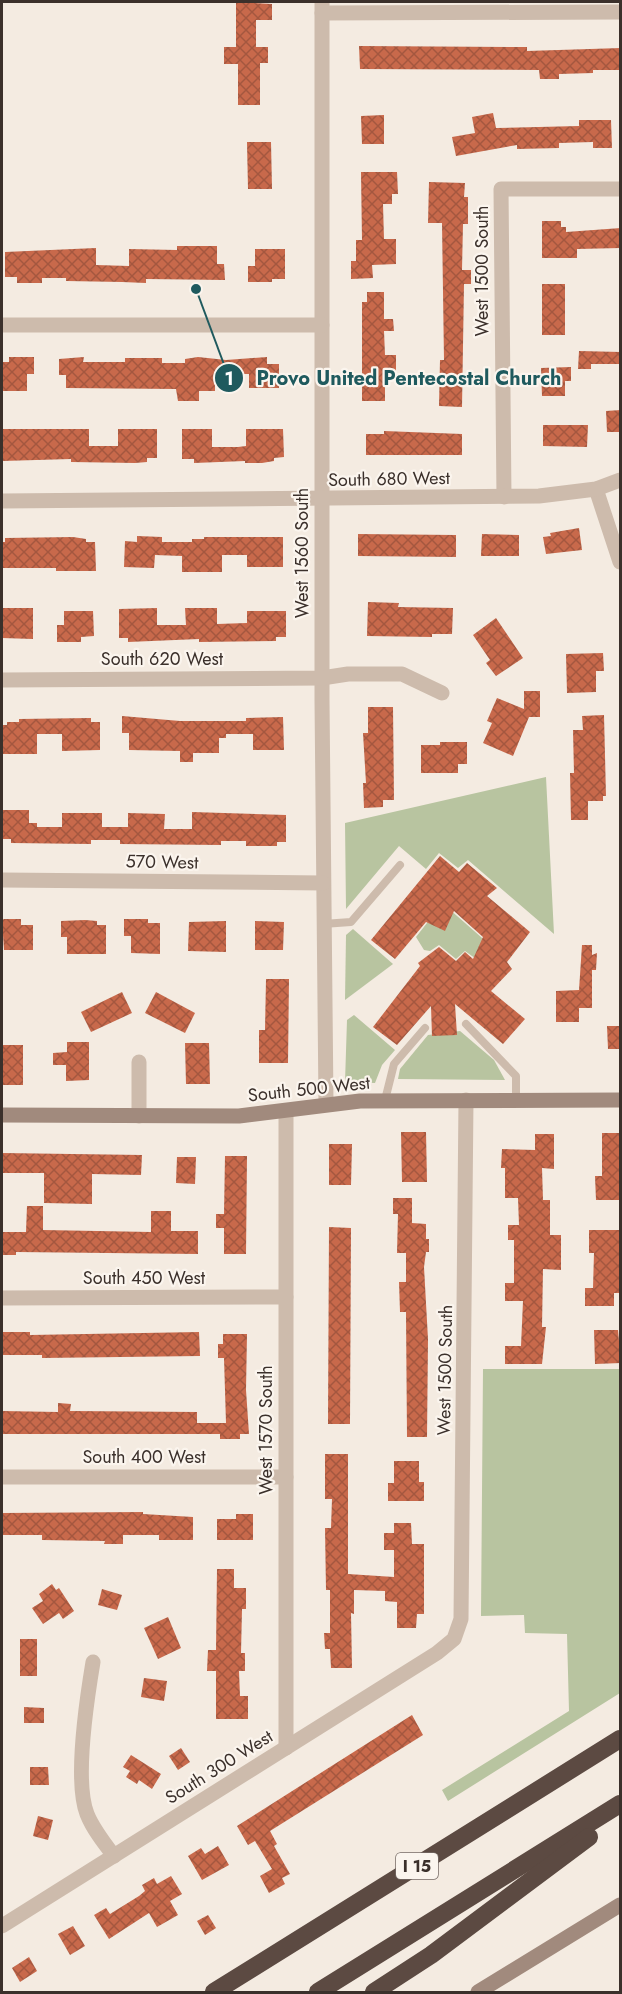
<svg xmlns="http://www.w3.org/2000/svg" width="622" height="1994" viewBox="0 0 622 1994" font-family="Jost,sans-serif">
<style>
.grass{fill:#b8c4a0}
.building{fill:url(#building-cross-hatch)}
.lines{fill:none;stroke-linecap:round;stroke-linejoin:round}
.lane{stroke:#cdbbac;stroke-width:8}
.street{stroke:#cdbbac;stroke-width:15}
.secondary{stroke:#a18a7d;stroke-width:15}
.highway{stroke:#5c4a42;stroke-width:18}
.labels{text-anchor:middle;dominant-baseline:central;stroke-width:4.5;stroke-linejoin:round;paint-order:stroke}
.shield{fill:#fbf5ee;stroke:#756b66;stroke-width:1.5}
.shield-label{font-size:16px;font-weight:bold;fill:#3b302b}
.street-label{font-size:18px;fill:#3b302b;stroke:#fbf5ee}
.leader{fill:none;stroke:#1f5a5e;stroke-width:2}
.callout-dot{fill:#1f5a5e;stroke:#fbf5ee;stroke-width:2}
.mark-label{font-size:18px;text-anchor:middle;font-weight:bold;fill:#fff}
.callout-label{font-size:20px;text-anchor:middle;font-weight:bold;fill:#1f5a5e;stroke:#fbf5ee;stroke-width:4.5;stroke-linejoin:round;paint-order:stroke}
</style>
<defs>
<pattern id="building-cross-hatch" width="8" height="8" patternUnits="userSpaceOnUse" patternTransform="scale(1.5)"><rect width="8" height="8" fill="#c8694b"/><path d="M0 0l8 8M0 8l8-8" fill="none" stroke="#a4573f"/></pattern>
</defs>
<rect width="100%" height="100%" fill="#f4ebe1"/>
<g class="grass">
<polygon points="546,777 554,934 468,860 458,868 439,853 426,869 399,846 346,909 345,823"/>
<polygon points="448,908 498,952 486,966 465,951 456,959 439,945 430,951 424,950 416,937 438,909"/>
<polygon points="353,929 393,964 345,1000 346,935"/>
<polygon points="354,1015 395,1050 382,1065 375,1083 345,1082 347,1020"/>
<polygon points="460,1031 494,1060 505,1080 398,1079 400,1069 428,1035"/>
<polygon points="483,1369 620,1369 620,1693 448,1801 442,1790 569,1711 567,1634 525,1633 524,1615 481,1616"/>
</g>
<g class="building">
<polygon points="236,2 272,4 272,20 256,20 256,47 268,47 268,63 260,63 260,105 238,105 238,64 224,64 224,47 236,47"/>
<polygon points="359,46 527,47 527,51 621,48 621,70 593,70 593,73 559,74 559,79 540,79 539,70 360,69"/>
<polygon points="493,113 496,128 579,126 579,120 611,120 612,148 593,148 593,142 559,143 559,148 517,149 517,145 456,156 452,137 475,133 472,117"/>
<polygon points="384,115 384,144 362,144 361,116"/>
<polygon points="247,142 271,142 272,189 248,189"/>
<polygon points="361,172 397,172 398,194 392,194 392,204 383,204 384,239 396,239 396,264 372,265 373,278 351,279 351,261 356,261 356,240 362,240"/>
<polygon points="429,182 465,183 464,197 468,197 468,224 463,224 462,270 471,270 471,284 464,284 462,407 439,406 440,360 444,360 442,223 428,223"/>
<polygon points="542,221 561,221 561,227 566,227 566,232 621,228 621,248 577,249 577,258 542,258"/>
<polygon points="177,246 217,246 217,264 224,264 225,280 146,279 146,283 122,282 66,281 66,278 42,278 42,283 17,283 17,277 5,277 5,252 96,248 96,265 129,266 129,249 177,250"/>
<polygon points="255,249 285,249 285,279 272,279 272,282 248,282 248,266 255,266"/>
<rect x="542" y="284" width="23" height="51"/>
<polygon points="367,292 384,292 384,319 393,319 394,331 384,331 385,355 396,355 396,374 385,374 385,401 362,401 362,302 367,302"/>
<polygon points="579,351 621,352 621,364 591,364 591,369 578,369"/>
<polygon points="9,357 34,357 34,374 27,374 27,391 2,391 2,362 9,362"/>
<polygon points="84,357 83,362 125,362 125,358 162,358 162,363 185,363 185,359 198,357 226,360 267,357 267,364 279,364 279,388 249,388 249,374 215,374 215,391 199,391 199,401 178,401 176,389 66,388 66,375 59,375 59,359"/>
<polygon points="571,367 571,381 565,381 565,396 542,396 541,368"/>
<polygon points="621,410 621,432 607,432 606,411"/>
<polygon points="543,425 588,425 587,447 543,446"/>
<polygon points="2,429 89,429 89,446 118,446 118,429 157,429 157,458 147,458 147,462 135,463 71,462 71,459 2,461"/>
<polygon points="182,429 212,429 212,447 238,447 246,446 246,429 283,429 284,457 274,458 274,461 262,463 245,463 245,461 194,463 194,459 182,459"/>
<polygon points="384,431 462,434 462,455 366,455 366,434 384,434"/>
<polygon points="579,528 582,550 546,554 543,537 551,536 550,533"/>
<polygon points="358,534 456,535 456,557 358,556"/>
<polygon points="482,534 519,535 519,556 481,556"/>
<polygon points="137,536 162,537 162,542 192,542 192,539 204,539 204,537 283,537 283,567 247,567 247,555 222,555 222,572 182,572 182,556 155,555 154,568 124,567 125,541 137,542"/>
<polygon points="73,537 86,539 86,542 95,542 96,571 56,571 56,568 2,568 2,542 5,542 5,538"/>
<polygon points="368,602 399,603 398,607 453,608 452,634 432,634 432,637 367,636"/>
<polygon points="2,608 33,608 33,639 2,638"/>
<polygon points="157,608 157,625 186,625 185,608 217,608 217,624 247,623 247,611 286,611 286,637 276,637 276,641 199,642 199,639 128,642 128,638 119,638 119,609"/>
<polygon points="64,611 93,611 94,636 81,637 81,642 57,642 57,625 64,625"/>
<polygon points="496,618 523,658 496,676 486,663 490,660 473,635"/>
<polygon points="603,653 604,671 596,671 596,692 567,693 566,654"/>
<polygon points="524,691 540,691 540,717 529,717 513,756 483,743 492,723 487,721 497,698 524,709"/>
<polygon points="368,707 393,707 394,800 383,800 383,807 364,808 363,783 366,783 363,733 368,733"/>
<polygon points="604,715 606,796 603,796 603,801 588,801 588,820 571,820 570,773 574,773 573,730 583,730 582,716"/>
<polygon points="122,716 180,721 246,721 246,718 283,717 284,750 253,750 253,734 226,734 226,738 219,738 219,753 193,753 193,762 180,762 180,751 129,750 129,733 122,733"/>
<polygon points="91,718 91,722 100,722 100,750 62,751 62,734 37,734 37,754 2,754 2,725 7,725 7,722 19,722 19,719"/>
<polygon points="440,742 467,742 467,764 458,764 458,773 421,773 421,745 440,745"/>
<polygon points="2,810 29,810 29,823 37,823 37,827 62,827 62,813 102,813 102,827 128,827 128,813 165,814 164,829 192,829 192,812 286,815 286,842 277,842 277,846 246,846 246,841 221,841 221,845 120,844 120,840 91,840 91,844 11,843 11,839 2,839"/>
<polygon points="440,856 459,872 467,863 497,888 487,896 530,932 507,962 512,969 491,991 525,1019 503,1044 455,1004 457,1035 432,1036 431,1006 397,1045 373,1027 420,966 418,963 439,947 456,961 465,952 473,959 483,937 454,911 445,931 426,922 395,959 371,940"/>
<polygon points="4,919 21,919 21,925 33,925 33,950 4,950 2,920"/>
<polygon points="124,919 148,919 148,923 160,923 160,954 131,953 131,936 124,936"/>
<polygon points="85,920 97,921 97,925 106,925 106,954 67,954 67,937 61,937 61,921"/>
<polygon points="226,921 226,952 188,951 189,922"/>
<polygon points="255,921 284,922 283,950 255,950"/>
<polygon points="582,945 592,945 592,955 597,953 596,970 592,970 592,1008 579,1008 579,1022 556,1022 556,991 579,990"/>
<polygon points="266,979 289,979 288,1063 259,1063 259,1030 265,1030"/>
<polygon points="122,992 132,1013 91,1032 81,1012"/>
<polygon points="156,992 195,1013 185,1033 145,1013"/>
<polygon points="607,1026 621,1026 621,1049 608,1049"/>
<polygon points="67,1042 89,1042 89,1080 66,1081 66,1065 53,1065 53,1053 67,1052"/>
<polygon points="185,1043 209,1043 210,1084 186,1084"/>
<rect x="2" y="1045" width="21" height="40"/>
<polygon points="401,1132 426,1132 427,1182 402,1182"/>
<polygon points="602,1133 621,1133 621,1200 596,1200 595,1176 602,1176"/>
<polygon points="535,1134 554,1134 554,1169 542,1168 543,1200 550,1200 550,1235 561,1235 561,1270 543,1269 542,1327 546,1327 542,1364 505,1364 505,1346 521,1346 523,1301 505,1301 505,1283 514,1283 514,1240 508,1240 508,1225 519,1225 518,1198 505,1198 505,1168 501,1168 502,1149 535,1150"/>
<polygon points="329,1144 352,1144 351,1185 329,1185"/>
<polygon points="2,1153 142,1155 141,1175 92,1174 92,1204 44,1203 44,1173 2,1173"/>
<polygon points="225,1156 247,1156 246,1254 224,1254 224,1228 216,1228 216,1214 224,1214"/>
<polygon points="177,1157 196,1157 195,1184 176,1183"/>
<polygon points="393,1198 412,1198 412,1223 426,1224 426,1239 429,1239 429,1252 426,1252 424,1267 428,1339 427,1437 407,1437 406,1312 400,1312 399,1282 406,1282 406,1253 397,1253 398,1214 393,1214"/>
<polygon points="27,1206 43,1206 43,1230 151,1232 151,1211 171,1211 171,1231 198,1231 198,1254 16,1252 16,1255 2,1255 2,1232 26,1232"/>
<polygon points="329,1227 351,1228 350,1424 328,1424"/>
<polygon points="589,1230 621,1230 621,1293 614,1293 614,1306 585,1306 585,1288 593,1288 594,1253 589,1253"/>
<polygon points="594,1330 618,1330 621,1363 595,1364"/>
<polygon points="2,1332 30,1332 30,1335 199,1332 200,1356 42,1358 42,1355 2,1355"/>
<polygon points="223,1334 247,1334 246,1390 249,1434 240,1434 240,1439 220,1439 220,1434 2,1434 2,1411 58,1412 58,1403 71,1404 70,1411 197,1412 197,1423 226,1423 224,1358 218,1358 218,1344 223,1344"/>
<polygon points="325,1454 348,1454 348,1574 394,1577 394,1550 384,1550 384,1533 394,1533 394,1523 411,1523 412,1544 424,1544 424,1614 417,1614 416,1628 397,1628 397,1602 385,1601 385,1591 354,1590 354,1614 351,1613 352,1668 331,1668 330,1649 325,1649 324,1633 330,1633 330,1590 326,1590 325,1528 331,1528 332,1499 325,1499"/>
<polygon points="394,1461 419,1461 419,1482 424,1482 424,1501 388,1501 388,1483 394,1483"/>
<polygon points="143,1512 143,1514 193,1517 193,1540 159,1540 159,1535 123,1535 123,1544 104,1544 105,1541 42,1540 42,1535 2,1535 2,1513"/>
<polygon points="236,1514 253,1514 253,1540 217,1540 217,1519 236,1519"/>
<polygon points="217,1569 234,1569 234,1588 246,1588 246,1609 242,1609 241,1653 245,1653 245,1671 239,1671 240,1696 248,1696 248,1719 216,1719 216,1671 207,1671 208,1650 216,1650"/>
<polygon points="52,1584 56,1590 59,1588 74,1611 63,1619 59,1613 43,1624 32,1608 43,1601 39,1594"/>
<polygon points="102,1589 122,1595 117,1610 98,1605"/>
<polygon points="168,1617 181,1648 158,1659 144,1628"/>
<rect x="20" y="1639" width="17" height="37"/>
<polygon points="144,1678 167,1681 164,1701 141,1697"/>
<polygon points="24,1707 44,1708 44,1723 24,1723"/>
<polygon points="412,1715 423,1735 270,1831 277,1844 274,1846 290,1874 282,1878 285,1884 269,1893 260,1876 272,1869 255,1841 248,1845 237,1826"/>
<polygon points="181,1748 190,1762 178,1770 169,1756"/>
<polygon points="131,1755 161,1774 152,1789 139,1780 137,1784 126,1777 130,1771 123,1767"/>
<polygon points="30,1767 48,1767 49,1785 30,1785"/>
<polygon points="38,1816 53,1820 48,1840 33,1836"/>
<polygon points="218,1846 229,1865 202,1880 188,1856 201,1848 205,1854"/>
<polygon points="171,1876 182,1894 170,1901 178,1915 157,1927 149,1913 109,1939 94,1915 106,1908 110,1914 139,1896 145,1891 142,1885 154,1878 157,1884"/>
<polygon points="208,1915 216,1928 205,1935 197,1921"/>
<polygon points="73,1926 85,1946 70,1955 58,1934"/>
<polygon points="29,1957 37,1971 20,1982 12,1968"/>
</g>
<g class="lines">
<g class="lane">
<polyline points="323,924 351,922 400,865"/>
<polyline points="466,1024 516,1076 516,1100"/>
<polyline points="385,1100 394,1064 425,1028"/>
</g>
<g class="street">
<polyline points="322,2 322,700 326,1104"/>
<polyline points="322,13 620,12"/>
<polyline points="2,325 322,325"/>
<polyline points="596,489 620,562"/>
<polyline points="504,497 501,189 620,189"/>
<polyline points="2,501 539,496 596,489 620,480"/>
<polyline points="2,680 322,678 348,674 402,674 442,693"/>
<polyline points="2,880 323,883"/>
<polyline points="139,1062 139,1116"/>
<polyline points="2,1298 286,1297"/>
<polyline points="2,1477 286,1477"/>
<path d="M93,1662c-6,36 -19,119 -6,152 6,15 17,29 27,42"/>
<polyline points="286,1748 286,1111"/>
<polyline points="2,1926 437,1653 454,1639 461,1619 466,1100"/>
</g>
<g class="secondary">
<polyline points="2,1115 239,1116 360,1101 620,1100"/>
<polyline points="478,1992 620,1905"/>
</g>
<g class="highway">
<polyline points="214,1992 620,1739"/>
<polyline points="318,1992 620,1804"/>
<polyline points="374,1992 431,1955 589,1837"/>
</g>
</g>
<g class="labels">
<rect class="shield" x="396" y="1853" width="42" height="26" rx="4.5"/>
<g class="shield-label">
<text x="417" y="1866">I 15</text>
</g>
<g class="street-label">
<text transform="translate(482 271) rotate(-90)">West 1500 South</text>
<text transform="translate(389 479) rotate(-1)">South 680 West</text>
<text transform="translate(302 553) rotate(-90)">West 1560 South</text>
<text x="162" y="659">South 620 West</text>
<text transform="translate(162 862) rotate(1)">570 West</text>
<text transform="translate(309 1089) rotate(-6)">South 500 West</text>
<text x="144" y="1278">South 450 West</text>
<text transform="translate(445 1370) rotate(-89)">West 1500 South</text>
<text transform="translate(266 1430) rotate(-90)">West 1570 South</text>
<text x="144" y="1457">South 400 West</text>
<text transform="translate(219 1767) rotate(-32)">South 300 West</text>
</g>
</g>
<path class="leader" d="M196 289L229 378"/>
<g class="callout-dot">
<circle cx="196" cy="289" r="6"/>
<circle cx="229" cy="378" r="15"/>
</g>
<g class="mark-label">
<text x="229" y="385">1</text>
</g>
<g class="callout-label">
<text x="409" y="385">Provo United Pentecostal Church</text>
</g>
<rect width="622" height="1994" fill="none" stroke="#3b302b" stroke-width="6"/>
</svg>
